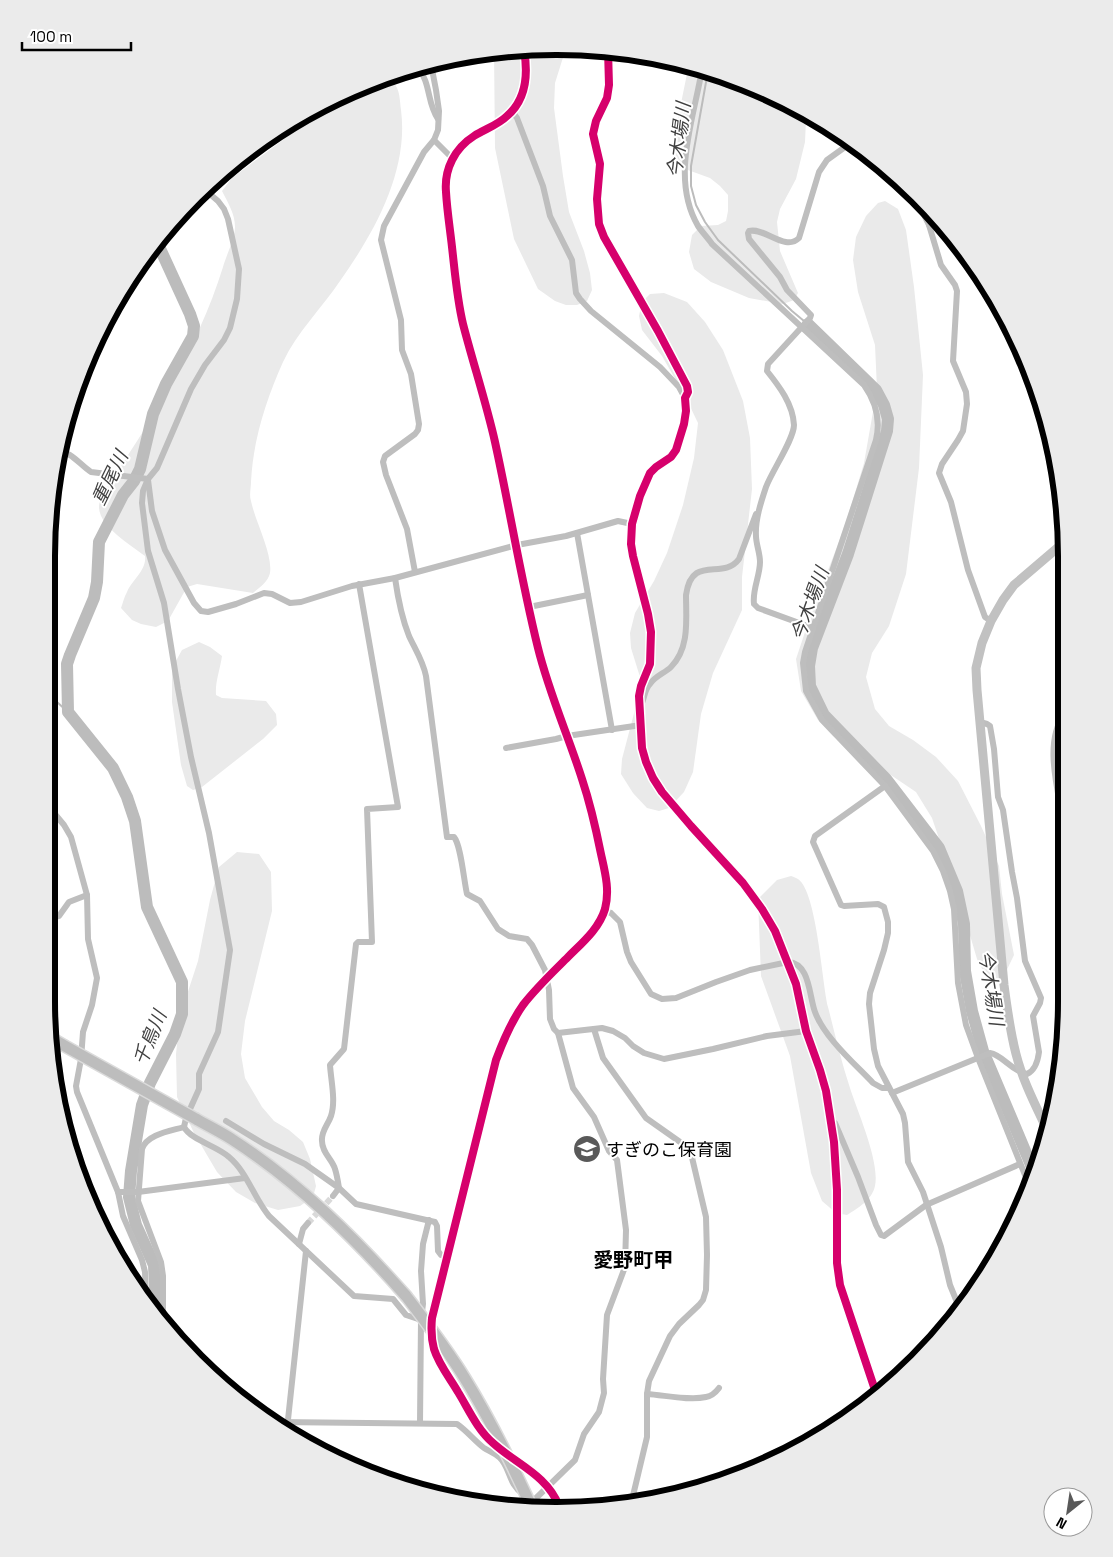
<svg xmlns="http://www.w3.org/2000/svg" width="1113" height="1557" viewBox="0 0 1113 1557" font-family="'Space Grotesk','Noto Sans JP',sans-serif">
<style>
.green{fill:#eaeaea}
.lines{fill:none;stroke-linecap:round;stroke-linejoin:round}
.stream{stroke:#bcbcbc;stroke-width:2}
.river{stroke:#bcbcbc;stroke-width:12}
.street-tunnel{stroke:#d9d9d9;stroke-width:6;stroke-dasharray:6 3;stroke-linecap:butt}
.highway-casing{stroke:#dbdbdb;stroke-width:14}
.street{stroke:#bebebe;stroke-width:6}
.secondary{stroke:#c1c1c1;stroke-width:9}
.highway{stroke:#bdbdbd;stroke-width:11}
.highway-bridge-casing{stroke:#dbdbdb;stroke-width:14;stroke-linecap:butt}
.highway-bridge{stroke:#bdbdbd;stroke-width:11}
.cycleway-casing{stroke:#fff;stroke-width:11}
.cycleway{stroke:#d6006c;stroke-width:8}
.labels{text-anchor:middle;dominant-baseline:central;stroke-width:4;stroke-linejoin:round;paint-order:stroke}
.poi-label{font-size:18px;fill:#000;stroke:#fff;text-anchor:start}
.water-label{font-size:19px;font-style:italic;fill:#404040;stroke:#fff}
.quarter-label{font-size:20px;font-weight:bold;fill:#000;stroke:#fff}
.rim{fill:none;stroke:#000;stroke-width:6}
</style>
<rect width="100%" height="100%" fill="#fff"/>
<g class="green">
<polygon points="566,48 555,83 554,108 563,176 569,212 584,251 590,273 592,290 587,301 577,305 566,305 555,301 538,289 514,239 495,148 494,50"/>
<polygon points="689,64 782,99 804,112 806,119 805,142 796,179 780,209 777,222 780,251 798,293 794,300 783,304 749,298 711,282 694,269 689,252 692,235 701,226 718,225 726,221 728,211 728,195 720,186 710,178 677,166 673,156 677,123"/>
<path d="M389,75c2,4 6,8 8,13 3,6 3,15 4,22 8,61 -27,123 -61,171 -18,27 -43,51 -57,81 -17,38 -30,78 -32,120 0,6 -2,13 0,19 4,20 22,53 19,72 -2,9 -11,15 -17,20l-56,-9 -10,3 -19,34 -12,6 -15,-3 -9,-4 -11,-12c2,-5 3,-11 6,-16 5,-12 20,-22 18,-36 -14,-11 -47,-30 -46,-50 0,-3 2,-8 3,-11 48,-73 95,-144 121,-228 3,-11 12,-29 12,-40 0,-13 -7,-24 -13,-36l10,-13 110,-82z"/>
<polygon points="885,201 898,209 906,230 914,287 923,375 919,468 906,574 889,626 872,653 866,677 875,709 889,726 913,740 936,757 958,781 981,826 999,866 1002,894 1014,955 1002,980 994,982 987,978 977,959 957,891 932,818 916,792 833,736 818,720 801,691 796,659 810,617 845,526 864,463 877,389 875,345 858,292 853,260 856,237 866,216 878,203"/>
<polygon points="664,293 687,302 705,322 723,350 743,401 750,438 752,489 742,577 742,610 713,673 701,714 693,772 684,792 669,808 659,811 647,808 633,793 621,774 622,759 637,702 640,677 631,648 630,633 635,613 654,581 667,553 683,505 694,458 698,423 685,396 662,356 642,330 639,316 642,302 650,294"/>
<path d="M199,642l11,5 12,9c-2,14 -7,26 -6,39l6,3 44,3 10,13 1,11 -14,14 -61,48 -9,3 -6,-4 -6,-21 -9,-63v-34l10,-18z"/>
<polygon points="237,852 259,854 271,872 272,911 245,1021 241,1054 245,1078 262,1107 274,1121 289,1130 303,1142 310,1159 316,1186 313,1197 300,1206 278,1210 255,1203 236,1192 217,1172 194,1133 177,1097 176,1054 180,1016 198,961 210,900 219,867"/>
<path d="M791,876c3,1 5,2 7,3 19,13 24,104 30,128 7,27 13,54 22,81 8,25 30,74 25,98 -3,14 -17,22 -28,29l-11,-2 -14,-12 -11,-28 -21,-117 -29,-80 -3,-77 19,-19z"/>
</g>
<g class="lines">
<g class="stream">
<polyline points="708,71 691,166 691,186 696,205 705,222 718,240 792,311 804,321"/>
<polyline points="46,692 68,712"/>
</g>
<g class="river">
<polyline points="808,324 876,390 884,405 888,419 887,431 848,554 812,648 809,666 810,686 824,715 886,779 939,848 957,891 964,924 965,971 972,1011 983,1051 1034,1172"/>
<polyline points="156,1311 154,1265 136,1225 129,1197 131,1171 142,1105 150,1083 175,1034 182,1014 182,982 147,907 135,821 127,797 113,768 68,712 67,664 70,655 94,598 97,582 99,542 123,495 134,481 140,469 153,414 166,384 193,336 194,326 190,314 157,242"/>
</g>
<polyline class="street-tunnel" points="308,1223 333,1196"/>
<g class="highway-casing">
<g id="highway">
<polyline points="51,1038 63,1045"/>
<path d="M196,1119c12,7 25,13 37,21 66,43 121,97 173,156"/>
</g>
</g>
<g class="street">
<polyline points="608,50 609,85 607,98 596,121 593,134 600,164 597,199 599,224 604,237 658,331 687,386 688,392 685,398 686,411 684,424 676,450 671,457 656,467 650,473 640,496 632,524 631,544 633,556 648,614 651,632 650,664 641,686 639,696 642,748 646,762 653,778 662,792 691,826 743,883 762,909 775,931 796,984 806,1031 820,1070 826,1091 834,1142 837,1190 837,1263 840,1285 877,1396"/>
<path d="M418,67c13,17 9,36 20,52"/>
<path d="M702,69c-8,50 -32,109 -4,157 4,6 10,12 14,18l152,141c12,17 17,34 12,55l-71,212 -2,11 3,28 16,29 63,66 48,65 10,20 7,20 4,18 4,74 8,42 12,33 51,127"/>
<polyline points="512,111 517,118 543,186 550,216 572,260 576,293 580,299 591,311 660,367 679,387 685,398"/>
<polyline points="434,140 452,158"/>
<path d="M204,189l14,12 6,8 4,10 11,50 -2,30 -7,29 -6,12 -19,25 -14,24 -34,79 -9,11 -5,12 -1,12 6,48 16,52 14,86 13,68 18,76 21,117 -12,82 -19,42v15l-13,29 -2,9c7,13 33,19 45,30 18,15 25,41 40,59l85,80 39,3 13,16 15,5"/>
<polyline points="919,201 921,209 929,225 941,265 955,285 957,291 953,361 966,392 967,404 963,431 958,440 942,464 939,473 951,502 968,570 985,617 991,621"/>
<polyline points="929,225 941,222"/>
<polyline points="1034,383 1051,470 1063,549"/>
<path d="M58,452c12,-2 22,13 33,20l57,7"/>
<polyline points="148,480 152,511 165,550 194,603 201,611 208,612 236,604 264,593 272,594 290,603 301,602 352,586 395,578 517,545 566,536 618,521 632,524"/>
<polyline points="577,533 612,730"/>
<polyline points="415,572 407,529 386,475 383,462 385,456 415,434 418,430 419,424 411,374 402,350 401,320 381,240 384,226 424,152 434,140 438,130 439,111 436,90 431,64"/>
<path d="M395,578c3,21 6,38 14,58 6,13 14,25 17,40l21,161h7c7,8 10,45 13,57l13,7 18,28 11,7 18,3 5,6 13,25 4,20 1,29 4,10 4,4 15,55 21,29 15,34 8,9 9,70 -1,37 -18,48 -4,64 1,14 -5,19 -15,22 -9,26 -46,45"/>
<polyline points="529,607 588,595"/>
<path d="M813,628l-55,-20 -4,-4c-2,-14 6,-28 6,-42 0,-9 -4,-18 -4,-26 -1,-16 5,-34 10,-49 6,-16 28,-48 28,-62 -1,-21 -15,-39 -27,-54l1,-7 42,-46 1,-3 -24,-25 -7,-13 -31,-38 -1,-6 1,-2c16,-4 36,21 50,7l20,-66 8,-12 25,-18"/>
<path d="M641,705c4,-7 3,-15 9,-21 5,-8 15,-11 21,-17 19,-19 15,-48 15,-72 6,-42 37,-14 53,-36l17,-45"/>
<path d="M1064,715c-21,28 -5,78 0,111"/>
<polyline points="506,748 556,739 567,736 641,725"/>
<polyline points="885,786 815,836 813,842 841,905 844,906 878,904 884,907 888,922 888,933 884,950 870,993 869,1004 874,1049 878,1066 903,1114 905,1123 908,1162 923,1192 941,1247 950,1285 961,1312"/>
<polyline points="46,797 54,813 64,825 71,837 87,895 88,939 97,978 92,1005 83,1032 81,1059 76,1086 77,1092 118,1192 123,1216 142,1260 145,1272 146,1300"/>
<path d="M604,911l7,2 9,9 7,30 4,10 20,32 11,5 14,-1 40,-16 34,-12 38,-8c22,1 21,34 27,50 9,25 40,52 58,71l9,5h7"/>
<polyline points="46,920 59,916 69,902 87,895"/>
<polyline points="594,1029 603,1058 646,1118 690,1149 706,1217 707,1255 706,1290 703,1300 699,1305 679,1324 670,1336 649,1381 647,1394 647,1437 631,1504"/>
<polyline points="558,1033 602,1028 613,1031 625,1038 633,1046 644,1053 664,1059 713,1049 767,1036 806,1031"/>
<path d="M892,1093l98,-40c13,2 21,18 37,21 9,-4 11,-14 12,-22l-6,-36 7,-13 1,-5 -16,-37 -8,-63 -5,-26 -9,-62 -5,-13 -4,-48 -4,-23 -3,-2 -7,-2"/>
<polyline points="830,1120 835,1123 858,1177 876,1225 881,1235 884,1236 926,1205 1020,1164"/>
<polyline points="226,1121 264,1144 305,1164 339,1188 356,1204 435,1222 437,1226 438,1251 441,1255 447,1257"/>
<polyline points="118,1192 138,1192 245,1178"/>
<path d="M333,1196l6,-8c-1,-6 -2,-13 -4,-19 -3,-10 -13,-16 -13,-28 -1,-10 6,-16 9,-25 5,-15 0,-35 -1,-51l14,-16 12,-105 2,-2h14l-5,-133 31,-2 -39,-223"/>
<polyline points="299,1244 303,1229 308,1223"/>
<path d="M163,1319v-43l-2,-14 -23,-61 4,-52c5,-15 29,-18 42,-22"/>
<path d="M647,1394c17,1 42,7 59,3 6,-1 10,-5 13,-9"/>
<path d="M277,1422l180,2c10,7 17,16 27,24 5,3 12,6 16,10 10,9 8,26 23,36"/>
<polyline points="420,1423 421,1320 423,1304 421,1271 423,1244 429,1220"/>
<polyline points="287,1429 306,1251"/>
</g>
<g class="secondary">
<path d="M524,50c4,23 3,49 -17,66 -9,9 -22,13 -33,20 -19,12 -30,33 -28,56 1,18 4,37 6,55 3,26 5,52 11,77 10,39 23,78 32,118 15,68 26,138 43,206 11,45 30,87 44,131 8,24 14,50 19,75 4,18 9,36 4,55 -6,20 -23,34 -37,48 -15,15 -32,31 -45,48 -12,17 -20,36 -27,55l-64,258c-1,11 -1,20 2,31 5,16 16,29 24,43 11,18 19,37 35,51 23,21 54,32 66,63"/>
<polyline points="285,126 305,113"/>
<path d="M1049,1134c-12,-26 -26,-52 -33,-80 -6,-23 -9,-46 -12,-69l-27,-295 -1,-22 6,-25 9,-22 12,-21 11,-15 48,-41"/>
</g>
<use href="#highway" class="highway"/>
<g class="highway-bridge-casing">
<g id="highway-bridge">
<polyline points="63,1045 196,1119"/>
<path d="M406,1296c20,26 41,53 58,81 26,42 47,85 67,129"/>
</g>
</g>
<use href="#highway-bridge" class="highway-bridge"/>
<g class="cycleway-casing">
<g id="cycleway">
<path d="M524,50c4,23 3,49 -17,66 -9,9 -22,13 -33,20 -19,12 -30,33 -28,56 1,18 4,37 6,55 3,26 5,52 11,77 10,39 23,78 32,118 15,68 26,138 43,206 11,45 30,87 44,131 8,24 14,50 19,75 4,18 9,36 4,55 -6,20 -23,34 -37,48 -15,15 -32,31 -45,48 -12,17 -20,36 -27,55l-64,258c-1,11 -1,20 2,31 5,16 16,29 24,43 11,18 19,37 35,51 23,21 54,32 66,63"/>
<polyline points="608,50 609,85 607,98 596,121 593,134 600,164 597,199 599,224 604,237 658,331 687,386 688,392 685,398 686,411 684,424 676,450 671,457 656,467 650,473 640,496 632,524 631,544 633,556 648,614 651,632 650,664 641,686 639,696 642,748 646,762 653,778 662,792 691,826 743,883 762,909 775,931 796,984 806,1031 820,1070 826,1091 834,1142 837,1190 837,1263 840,1285 877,1396"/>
</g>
</g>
<use href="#cycleway" class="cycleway"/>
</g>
<defs>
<g id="school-disc" transform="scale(1.4375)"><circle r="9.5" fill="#595959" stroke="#fff"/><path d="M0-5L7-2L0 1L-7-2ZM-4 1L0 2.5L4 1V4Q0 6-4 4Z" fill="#fff"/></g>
</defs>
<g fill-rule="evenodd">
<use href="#school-disc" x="587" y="1149"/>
</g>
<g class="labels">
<g class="poi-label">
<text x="606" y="1149">すぎのこ保育園</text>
</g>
<g class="water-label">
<text transform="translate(679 140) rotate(-83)">今木場川</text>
<text transform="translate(110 478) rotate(-64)">重尾川</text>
<text transform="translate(810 604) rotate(-70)">今木場川</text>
<text transform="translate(991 988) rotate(81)">今木場川</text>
<text transform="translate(150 1038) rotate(-68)">千鳥川</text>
</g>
<g class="quarter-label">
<text x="633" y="1260">愛野町甲</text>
</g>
</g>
<path d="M0 0H1113V1557H0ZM556 55H557A501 501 0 0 1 1058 556V1001A501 501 0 0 1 557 1502H556A501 501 0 0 1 55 1001V556A501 501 0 0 1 556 55Z" fill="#ebebeb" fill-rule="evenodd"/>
<path class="rim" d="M556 55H557A501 501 0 0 1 1058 556V1001A501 501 0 0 1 557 1502H556A501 501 0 0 1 55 1001V556A501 501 0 0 1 556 55Z"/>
<g transform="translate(1068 1512) rotate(210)"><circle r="24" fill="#ffffff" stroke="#999999"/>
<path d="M0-4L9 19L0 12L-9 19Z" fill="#595959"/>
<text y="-8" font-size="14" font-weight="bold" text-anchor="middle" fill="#000000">N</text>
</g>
<path d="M22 42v8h109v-8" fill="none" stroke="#000000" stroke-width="2.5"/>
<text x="30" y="42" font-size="15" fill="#000000" stroke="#ffffff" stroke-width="4" paint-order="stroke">100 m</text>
</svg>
